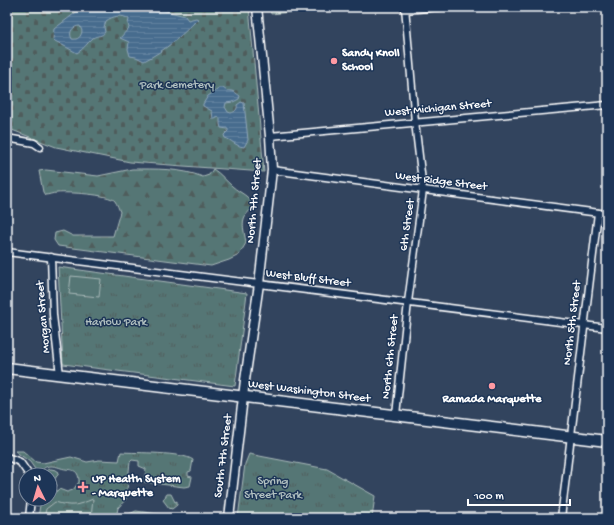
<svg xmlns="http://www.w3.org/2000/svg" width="614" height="525" viewBox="0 0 614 525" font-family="'Gochi Hand',sans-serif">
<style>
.grass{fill:url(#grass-tufts);stroke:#aababa}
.forest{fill:url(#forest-firs);stroke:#aababa}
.wetland{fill:url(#wetland-marsh);stroke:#aababa}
.cemetery{fill:url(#cemetery-stones);stroke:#aababa}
.pitch{fill:#557675;stroke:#aababa}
.water{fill:url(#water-rules);stroke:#90a7bb;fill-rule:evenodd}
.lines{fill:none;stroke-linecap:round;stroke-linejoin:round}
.minor-casing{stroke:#fff;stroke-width:9}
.tertiary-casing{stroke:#fff;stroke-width:11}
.primary-casing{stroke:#fff;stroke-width:13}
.minor{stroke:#1d3557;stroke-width:6}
.tertiary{stroke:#1d3557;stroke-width:8}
.primary{stroke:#1d3557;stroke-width:10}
.poi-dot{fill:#ff9aa2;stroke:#1d3557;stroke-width:1.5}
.labels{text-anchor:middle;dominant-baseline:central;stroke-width:3;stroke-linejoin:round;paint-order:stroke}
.poi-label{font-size:12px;font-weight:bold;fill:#fff;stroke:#1d3557;text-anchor:start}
.park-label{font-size:12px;fill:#b2c1c1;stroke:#1d3557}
.street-label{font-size:12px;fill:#fff;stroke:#1d3557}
</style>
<defs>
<pattern id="grass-tufts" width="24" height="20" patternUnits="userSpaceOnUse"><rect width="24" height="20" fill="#557675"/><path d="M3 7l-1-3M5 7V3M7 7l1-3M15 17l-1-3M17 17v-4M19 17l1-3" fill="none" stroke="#505d5c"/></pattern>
<pattern id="forest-firs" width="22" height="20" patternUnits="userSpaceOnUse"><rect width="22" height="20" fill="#557675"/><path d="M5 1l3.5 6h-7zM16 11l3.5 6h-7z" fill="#505d5c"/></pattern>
<pattern id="wetland-marsh" width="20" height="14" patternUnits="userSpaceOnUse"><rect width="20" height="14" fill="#557675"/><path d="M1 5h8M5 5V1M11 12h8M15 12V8" fill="none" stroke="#505d5c"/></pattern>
<pattern id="cemetery-stones" width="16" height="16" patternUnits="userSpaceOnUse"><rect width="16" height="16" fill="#557675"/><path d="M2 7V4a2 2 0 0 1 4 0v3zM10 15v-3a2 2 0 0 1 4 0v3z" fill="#505d5c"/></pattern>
<pattern id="water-rules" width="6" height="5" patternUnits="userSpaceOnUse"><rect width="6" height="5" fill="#466c8e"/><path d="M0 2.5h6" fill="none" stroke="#62829f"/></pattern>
</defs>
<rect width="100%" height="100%" fill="#32445e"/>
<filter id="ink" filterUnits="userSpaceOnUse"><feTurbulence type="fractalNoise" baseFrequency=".025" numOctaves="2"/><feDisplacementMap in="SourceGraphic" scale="8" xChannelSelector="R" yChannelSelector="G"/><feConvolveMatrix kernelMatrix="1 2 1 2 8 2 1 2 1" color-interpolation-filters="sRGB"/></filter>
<g filter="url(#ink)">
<g class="grass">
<polygon points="270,7 329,7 329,8 271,14"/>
<polygon points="58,267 247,293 235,386 63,364"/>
<path d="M15,451h8l13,11 7,1 28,-6 16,5 12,-2 20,1 2,-9c15,1 62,0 72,8l-2,11 -3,1v4l4,1 -2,9 -6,1 -40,-5 2,-13 -7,-3v-5l-7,-1 -2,2 -4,37 -8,9 -2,10h-78l2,-13 7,-6h3v-2l9,-8 8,3 6,-2 6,-8c0,-15 -9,-11 -18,-14 -9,-3 -18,-4 -21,7h-1l-9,-13z"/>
<polygon points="249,454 327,469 375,496 372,518 238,518 245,464"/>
<polygon points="51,469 56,470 59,472 55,479 57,486 50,492 50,475 44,475 47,470"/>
<polygon points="167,494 171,494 175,502 177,501 177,505 172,509 169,508 163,500"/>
<polygon points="136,511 187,518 128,518 129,514"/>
</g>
<path class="forest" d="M132,169c23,0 49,-1 71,8l6,-2 4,-6c8,5 13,12 19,17 10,9 17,8 22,22 -16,9 -10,20 -8,35l-7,12 -10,5 -18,6 -153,-20 -4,-6 1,-7 8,-2 10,5h40l7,-24c-1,-3 -3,-8 -5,-11 -6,-7 -48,-9 -58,-8 -5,0 -8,2 -12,2l-2,-3 -4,-21 7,-1 52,6z"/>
<path class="wetland" d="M93,499l-2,19h-47l2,-9 9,-7c17,5 21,4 38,-3z"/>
<polygon class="cemetery" points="7,7 249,7 264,172 130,162 56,147 12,130 7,129"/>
<polygon class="pitch" points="71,276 101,279 99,297 69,294"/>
<g class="water">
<path d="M83,7h26l10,4 17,-4h16l4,5 6,-2 23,6 3,4 8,-2 2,1c-18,18 -32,31 -54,42l-8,-4 -6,-1 -2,-7 1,-7 -9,-4 9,-10 -1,-4 1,-5c-8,-5 -16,-3 -23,2l-2,6 1,5c-3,5 -8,3 -12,6 -6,5 -9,11 -16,15l-22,-12 -2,-2 1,-10zM80,26l2,5c-1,6 -4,9 -10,8 -4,-7 1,-13 8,-13z"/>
<path d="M220,88h3l4,3c6,-1 9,2 13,5l-1,3 -6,3 -7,1 -1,4 3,5 3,1c4,-1 7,-4 6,-8l4,-3 3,1 4,37 -4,7c-9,-1 -12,-7 -19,-9l-1,-3 4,-4v-2l-7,-1 -1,-4v-6l-1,-1 -4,2h-2l-1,-8 -9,-5v-2l5,-8z"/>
</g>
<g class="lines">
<g class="minor-casing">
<g id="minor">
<polyline points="405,10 440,7"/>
<polyline points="270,136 607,105"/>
<polyline points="7,138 34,143 40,147"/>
<polyline points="272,170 607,214"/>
<polyline points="7,252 607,328"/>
<polyline points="51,257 53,315 60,375"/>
<polyline points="396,415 408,302 423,190 415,122 405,7"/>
<polyline points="7,457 20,462 29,475"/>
<polyline points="29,518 31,499"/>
<polyline points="561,518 598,213"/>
</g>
</g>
<g class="tertiary-casing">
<polyline id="tertiary" points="229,518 245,380 259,284 272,170 270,136 257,7"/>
</g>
<g class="primary-casing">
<polyline id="primary" points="7,368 607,441"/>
</g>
<use href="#minor" class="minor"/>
<use href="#tertiary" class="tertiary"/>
<use href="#primary" class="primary"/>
</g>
</g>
<g class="poi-dot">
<circle cx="334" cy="61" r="4"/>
<circle cx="492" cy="386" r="4"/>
<path d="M81 481h4v4h4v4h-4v4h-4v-4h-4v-4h4z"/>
</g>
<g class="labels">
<g class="poi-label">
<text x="342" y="54">Sandy Knoll<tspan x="342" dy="14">School</tspan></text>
<text x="492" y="400" text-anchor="middle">Ramada Marquette</text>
<text x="92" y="480">UP Health System<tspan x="92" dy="14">- Marquette</tspan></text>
</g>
<g class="park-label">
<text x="177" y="86">Park Cemetery</text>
<text x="116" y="323">Harlow Park</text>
<text x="273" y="482">Spring<tspan x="273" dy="14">Street Park</tspan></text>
</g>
<g class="street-label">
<text transform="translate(438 109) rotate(-5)">West Michigan Street</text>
<text transform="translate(441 182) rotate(7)">West Ridge Street</text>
<text transform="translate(255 201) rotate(-85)">North 7th Street</text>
<text transform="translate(408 225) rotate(-82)">6th Street</text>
<text transform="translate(308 279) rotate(7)">West Bluff Street</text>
<text transform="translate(44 317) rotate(-95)">Morgan Street</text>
<text transform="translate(573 323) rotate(-83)">North 5th Street</text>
<text transform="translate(391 357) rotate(-84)">North 6th Street</text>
<text transform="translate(309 392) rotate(7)">West Washington Street</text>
<text transform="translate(224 456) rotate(-83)">South 7th Street</text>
</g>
</g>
<rect width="614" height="525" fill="none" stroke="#1d3557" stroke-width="24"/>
<rect x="12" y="12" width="590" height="501" fill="none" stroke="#fff" stroke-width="1.5" filter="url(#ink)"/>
<g transform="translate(38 487) rotate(355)"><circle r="19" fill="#1d3557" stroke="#77869a"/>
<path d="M0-3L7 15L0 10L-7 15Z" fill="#ff9aa2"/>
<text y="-6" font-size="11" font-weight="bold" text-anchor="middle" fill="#ffffff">N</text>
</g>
<path d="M468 499v6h102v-6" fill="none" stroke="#ffffff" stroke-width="2"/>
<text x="474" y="499" font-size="12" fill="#ffffff" stroke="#1d3557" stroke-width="3" paint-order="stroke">100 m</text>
</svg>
